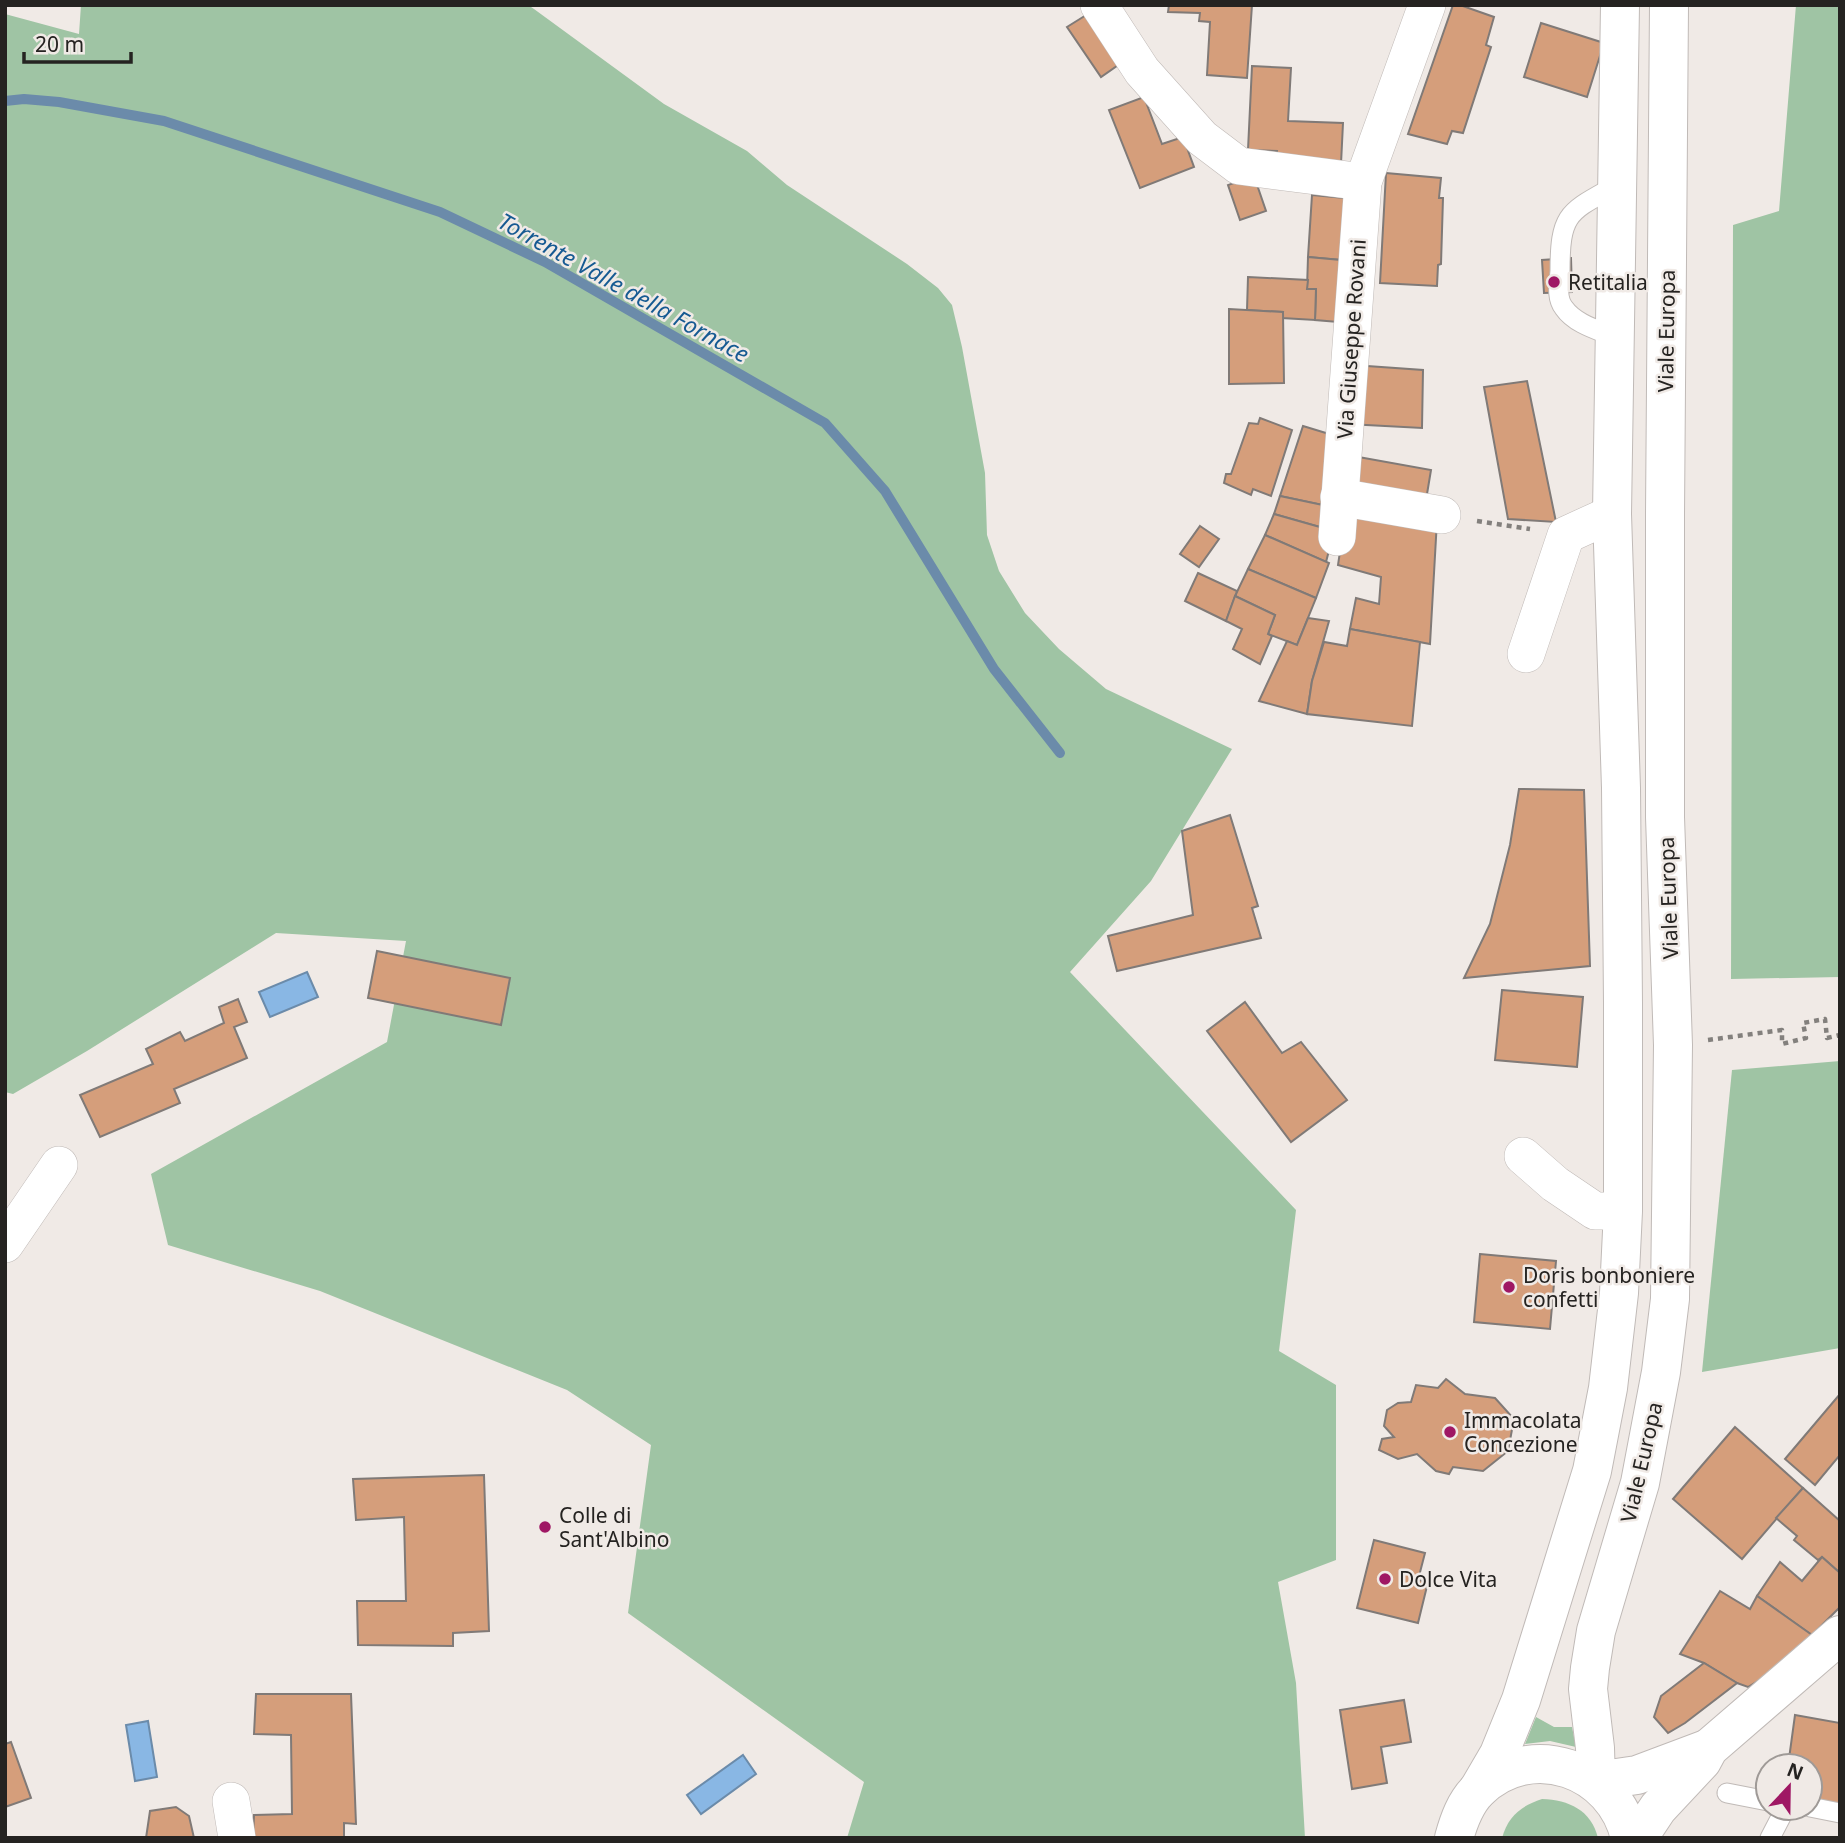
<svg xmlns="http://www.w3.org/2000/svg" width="1845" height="1843" viewBox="0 0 1845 1843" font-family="'Noto Sans',sans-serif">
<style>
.green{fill:#9fc4a4}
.water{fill:#89b7e4;stroke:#6b8baa;stroke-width:2}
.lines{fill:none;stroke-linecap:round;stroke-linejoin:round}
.stream{stroke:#6b8baa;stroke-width:10}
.building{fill:#d59e7b;stroke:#807a77;stroke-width:2}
.service-casing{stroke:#c0bab7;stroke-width:21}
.minor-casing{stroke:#c0bab7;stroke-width:38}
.tertiary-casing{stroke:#c0bab7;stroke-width:40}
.secondary-casing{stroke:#c0bab7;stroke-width:40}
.path{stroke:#83807d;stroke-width:4.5;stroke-dasharray:5 5;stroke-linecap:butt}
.service{stroke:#fff;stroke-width:19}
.minor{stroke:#fff;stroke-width:37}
.tertiary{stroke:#fff;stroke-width:38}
.secondary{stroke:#fff;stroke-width:38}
.poi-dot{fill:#9f1764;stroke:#f0eae6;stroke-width:2.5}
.labels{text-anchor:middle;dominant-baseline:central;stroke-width:5;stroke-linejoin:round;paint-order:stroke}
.poi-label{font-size:21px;fill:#252321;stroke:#f0eae6;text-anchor:start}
.street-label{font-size:21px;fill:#252321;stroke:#f0eae6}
.water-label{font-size:23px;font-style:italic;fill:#165a92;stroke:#f0eae6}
</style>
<rect width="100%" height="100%" fill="#f0eae6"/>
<g class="green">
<polygon points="81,5 528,5 534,9 664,104 747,151 787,185 907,264 938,288 952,305 962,347 985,473 987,535 999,571 1025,613 1059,649 1106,689 1232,749 1151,881 1070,972 1296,1210 1279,1351 1336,1385 1336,1560 1278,1582 1296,1683 1305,1838 847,1838 864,1782 628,1613 651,1445 567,1390 320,1291 168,1245 151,1174 387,1042 406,941 276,933 87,1051 13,1094 5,1092 5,14 79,34"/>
<polygon points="1796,5 1840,5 1840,977 1731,979 1733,225 1779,211"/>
<polygon points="1840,1061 1840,1348 1702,1372 1732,1070"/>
<polygon points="1536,1717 1554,1727 1572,1727 1576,1747 1550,1741 1525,1744"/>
<path d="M1542,1799c27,1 49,11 56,39h-96c6,-22 19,-32 40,-39z"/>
</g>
<g class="water">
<polygon points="307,972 318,997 270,1017 259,992"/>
<polygon points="148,1721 157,1777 135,1781 126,1725"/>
<polygon points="743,1755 756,1774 701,1814 687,1795"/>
</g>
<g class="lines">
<polyline class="stream" points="5,101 24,99 59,102 164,121 440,212 545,262 825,423 885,491 994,669 1060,753"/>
</g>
<g class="building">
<polygon points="1169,5 1252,5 1247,78 1207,75 1210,22 1199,21 1200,13 1168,12"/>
<polygon points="1453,5 1460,5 1494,17 1486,45 1491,47 1463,133 1452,131 1447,144 1408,134"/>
<polygon points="1091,12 1124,61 1101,77 1067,27"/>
<polygon points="1541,23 1604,43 1587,97 1524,77"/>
<polygon points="1252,66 1291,68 1288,121 1343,123 1341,164 1276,160 1277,151 1248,150"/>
<polygon points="1144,97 1162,144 1183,137 1194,167 1140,188 1109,110"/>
<polygon points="1386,173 1441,178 1439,198 1443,198 1441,264 1438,265 1437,286 1380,283"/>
<polygon points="1254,176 1266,211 1240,220 1228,185"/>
<polygon points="1312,195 1356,199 1352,261 1308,257"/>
<polygon points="1308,257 1352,261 1350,323 1315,320 1316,289 1307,289"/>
<polygon points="1571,258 1572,292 1544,293 1542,260"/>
<polygon points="1248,277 1308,280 1307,289 1316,289 1315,320 1282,318 1283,312 1247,310"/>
<polygon points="1229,309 1283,312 1284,383 1229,384"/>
<polygon points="1353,365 1423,370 1422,428 1348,424"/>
<polygon points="1527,381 1556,522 1508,519 1484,387"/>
<polygon points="1260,418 1292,430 1271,496 1253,489 1251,495 1224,483 1226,474 1231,474 1249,423 1258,424"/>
<polygon points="1303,426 1339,437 1327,506 1280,496"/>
<polygon points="1353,456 1431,470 1425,506 1347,493"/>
<polygon points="1280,496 1337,508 1330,530 1274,514"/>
<polygon points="1347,505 1437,520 1430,644 1350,629 1356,598 1379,604 1381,577 1338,565"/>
<polygon points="1274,514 1334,531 1326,562 1265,535"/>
<polygon points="1200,526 1219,539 1199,567 1180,554"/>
<polygon points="1265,535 1329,563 1316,598 1248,569"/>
<polygon points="1248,569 1316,598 1297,645 1268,634 1275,615 1235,596"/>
<polygon points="1198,573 1237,591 1226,621 1185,601"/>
<polygon points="1235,596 1275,615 1268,634 1272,636 1260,664 1233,649 1242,629 1226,621"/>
<polygon points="1308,618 1329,621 1312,681 1307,714 1259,701 1287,641 1297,645"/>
<polygon points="1350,629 1420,642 1412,726 1307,714 1312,681 1324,642 1347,646"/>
<polygon points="1519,789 1584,790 1590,966 1464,978 1490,924 1510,845"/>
<polygon points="1230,815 1258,906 1252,908 1261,938 1117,971 1108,936 1193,915 1182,831"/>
<polygon points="377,951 510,978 501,1025 368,998"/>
<polygon points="1502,990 1583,997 1577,1067 1495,1060"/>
<polygon points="238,999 247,1022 234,1027 247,1058 174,1089 180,1103 100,1137 80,1095 153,1064 146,1049 180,1032 185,1041 224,1023 219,1007"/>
<polygon points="1245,1002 1282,1053 1301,1042 1347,1100 1291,1142 1207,1031"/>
<polygon points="1480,1254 1556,1261 1550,1329 1474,1322"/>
<polygon points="1446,1379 1465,1394 1495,1398 1514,1419 1508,1451 1483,1471 1453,1467 1449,1474 1436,1471 1417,1454 1398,1459 1379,1450 1382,1439 1394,1437 1384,1426 1387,1410 1398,1403 1411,1402 1416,1385 1438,1388"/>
<polygon points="1840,1394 1840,1455 1815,1485 1785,1459"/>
<polygon points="1735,1427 1803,1488 1742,1559 1673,1499"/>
<polygon points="484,1475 489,1631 453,1633 453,1646 358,1645 357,1601 406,1601 404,1517 356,1520 353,1479"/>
<polygon points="1803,1488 1840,1521 1840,1573 1822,1557 1818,1560 1794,1540 1797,1536 1776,1518"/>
<polygon points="1374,1540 1425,1553 1418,1580 1428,1582 1418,1623 1357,1608"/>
<polygon points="1822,1557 1840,1573 1840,1607 1812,1635 1757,1596 1780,1562 1802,1581"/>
<polygon points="1720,1591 1750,1609 1757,1596 1812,1635 1771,1673 1748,1687 1737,1683 1704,1663 1680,1654"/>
<polygon points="1704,1663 1737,1683 1685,1723 1668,1733 1654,1717 1661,1696"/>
<polygon points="256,1694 351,1694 356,1824 344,1823 344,1838 253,1838 254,1815 292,1814 291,1735 254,1734"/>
<polygon points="1404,1700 1411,1742 1381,1747 1387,1783 1352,1789 1340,1710"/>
<polygon points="1795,1715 1840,1723 1840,1805 1810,1799 1810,1766 1788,1766"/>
<polygon points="11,1742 31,1798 5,1807 5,1744"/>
<polygon points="176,1807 189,1816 194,1838 146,1838 150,1811"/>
</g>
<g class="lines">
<g class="service-casing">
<g id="service">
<path d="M1615,337c-17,-7 -40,-13 -51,-29 -8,-10 -5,-25 -4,-37 0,-59 9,-59 57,-86"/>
<polyline points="1727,1793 1768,1801"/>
<polyline points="1810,1807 1840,1813"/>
<polyline points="1770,1838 1784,1811 1789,1808"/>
</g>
</g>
<g class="minor-casing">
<g id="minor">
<polyline points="1099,5 1142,71 1202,138 1239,166 1363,182"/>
<polyline points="1339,497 1442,515"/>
<polyline points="1337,537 1363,182 1427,5"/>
<polyline points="1526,654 1566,535 1612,514"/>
<polyline points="1523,1156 1555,1184 1595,1211 1623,1211"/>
<polyline points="5,1244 59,1165"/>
<polyline points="231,1801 237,1838"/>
</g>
</g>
<g class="tertiary-casing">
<g id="tertiary">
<polyline points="1669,5 1665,514 1665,817 1673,1045 1670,1299 1661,1372 1640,1483 1596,1631 1590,1668 1588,1689 1595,1748 1596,1781 1637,1775 1709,1748"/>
<polyline points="1478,1790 1499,1754 1521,1700 1592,1471 1608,1388 1619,1293 1623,1211 1623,1003 1621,788 1612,514 1620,5"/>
<polyline points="1638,1838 1658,1808 1702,1761 1709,1748 1840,1635"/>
</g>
</g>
<g class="secondary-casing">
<path id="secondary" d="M1454,1838c5,-18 11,-35 24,-48 53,-52 137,-21 152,48"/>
</g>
<g class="path">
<polyline points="1477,521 1530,529"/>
<polyline points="1708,1040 1782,1030 1782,1044 1806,1038 1803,1023 1825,1019 1827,1038 1840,1035"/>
</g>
<use href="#service" class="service"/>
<use href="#minor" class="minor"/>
<use href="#tertiary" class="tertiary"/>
<use href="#secondary" class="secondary"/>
</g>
<g class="poi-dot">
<circle cx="1554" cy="282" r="7"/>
<circle cx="1509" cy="1287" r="7"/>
<circle cx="1450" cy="1432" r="7"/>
<circle cx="545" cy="1527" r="7"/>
<circle cx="1385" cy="1579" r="7"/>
</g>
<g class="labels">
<g class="poi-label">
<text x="1568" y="282">Retitalia</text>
<text x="1523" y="1275">Doris bonboniere<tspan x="1523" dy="24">confetti</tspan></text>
<text x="1464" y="1420">Immacolata<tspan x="1464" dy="24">Concezione</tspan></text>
<text x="559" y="1515">Colle di<tspan x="559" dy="24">Sant'Albino</tspan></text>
<text x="1399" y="1579">Dolce Vita</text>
</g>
<g class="street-label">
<text transform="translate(1666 331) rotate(-89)">Viale Europa</text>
<text transform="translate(1351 339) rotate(-86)">Via Giuseppe Rovani</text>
<text transform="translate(1668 898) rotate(-92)">Viale Europa</text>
<text transform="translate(1641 1462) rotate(-77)">Viale Europa</text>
</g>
<g class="water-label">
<text transform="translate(624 287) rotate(29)">Torrente Valle della Fornace</text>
</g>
</g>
<rect width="1845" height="1843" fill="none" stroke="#252321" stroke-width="14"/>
<g transform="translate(1789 1787) rotate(22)"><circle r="33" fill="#f0eae6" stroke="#9f9a97" stroke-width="2"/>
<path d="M0-5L12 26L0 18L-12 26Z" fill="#9f1764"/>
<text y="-10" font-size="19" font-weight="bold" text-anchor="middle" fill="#252321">N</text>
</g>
<path d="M24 52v10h107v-10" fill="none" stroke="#252321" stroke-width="3.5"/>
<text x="35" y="52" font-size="21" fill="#252321" stroke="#f0eae6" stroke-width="5" paint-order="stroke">20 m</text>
</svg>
